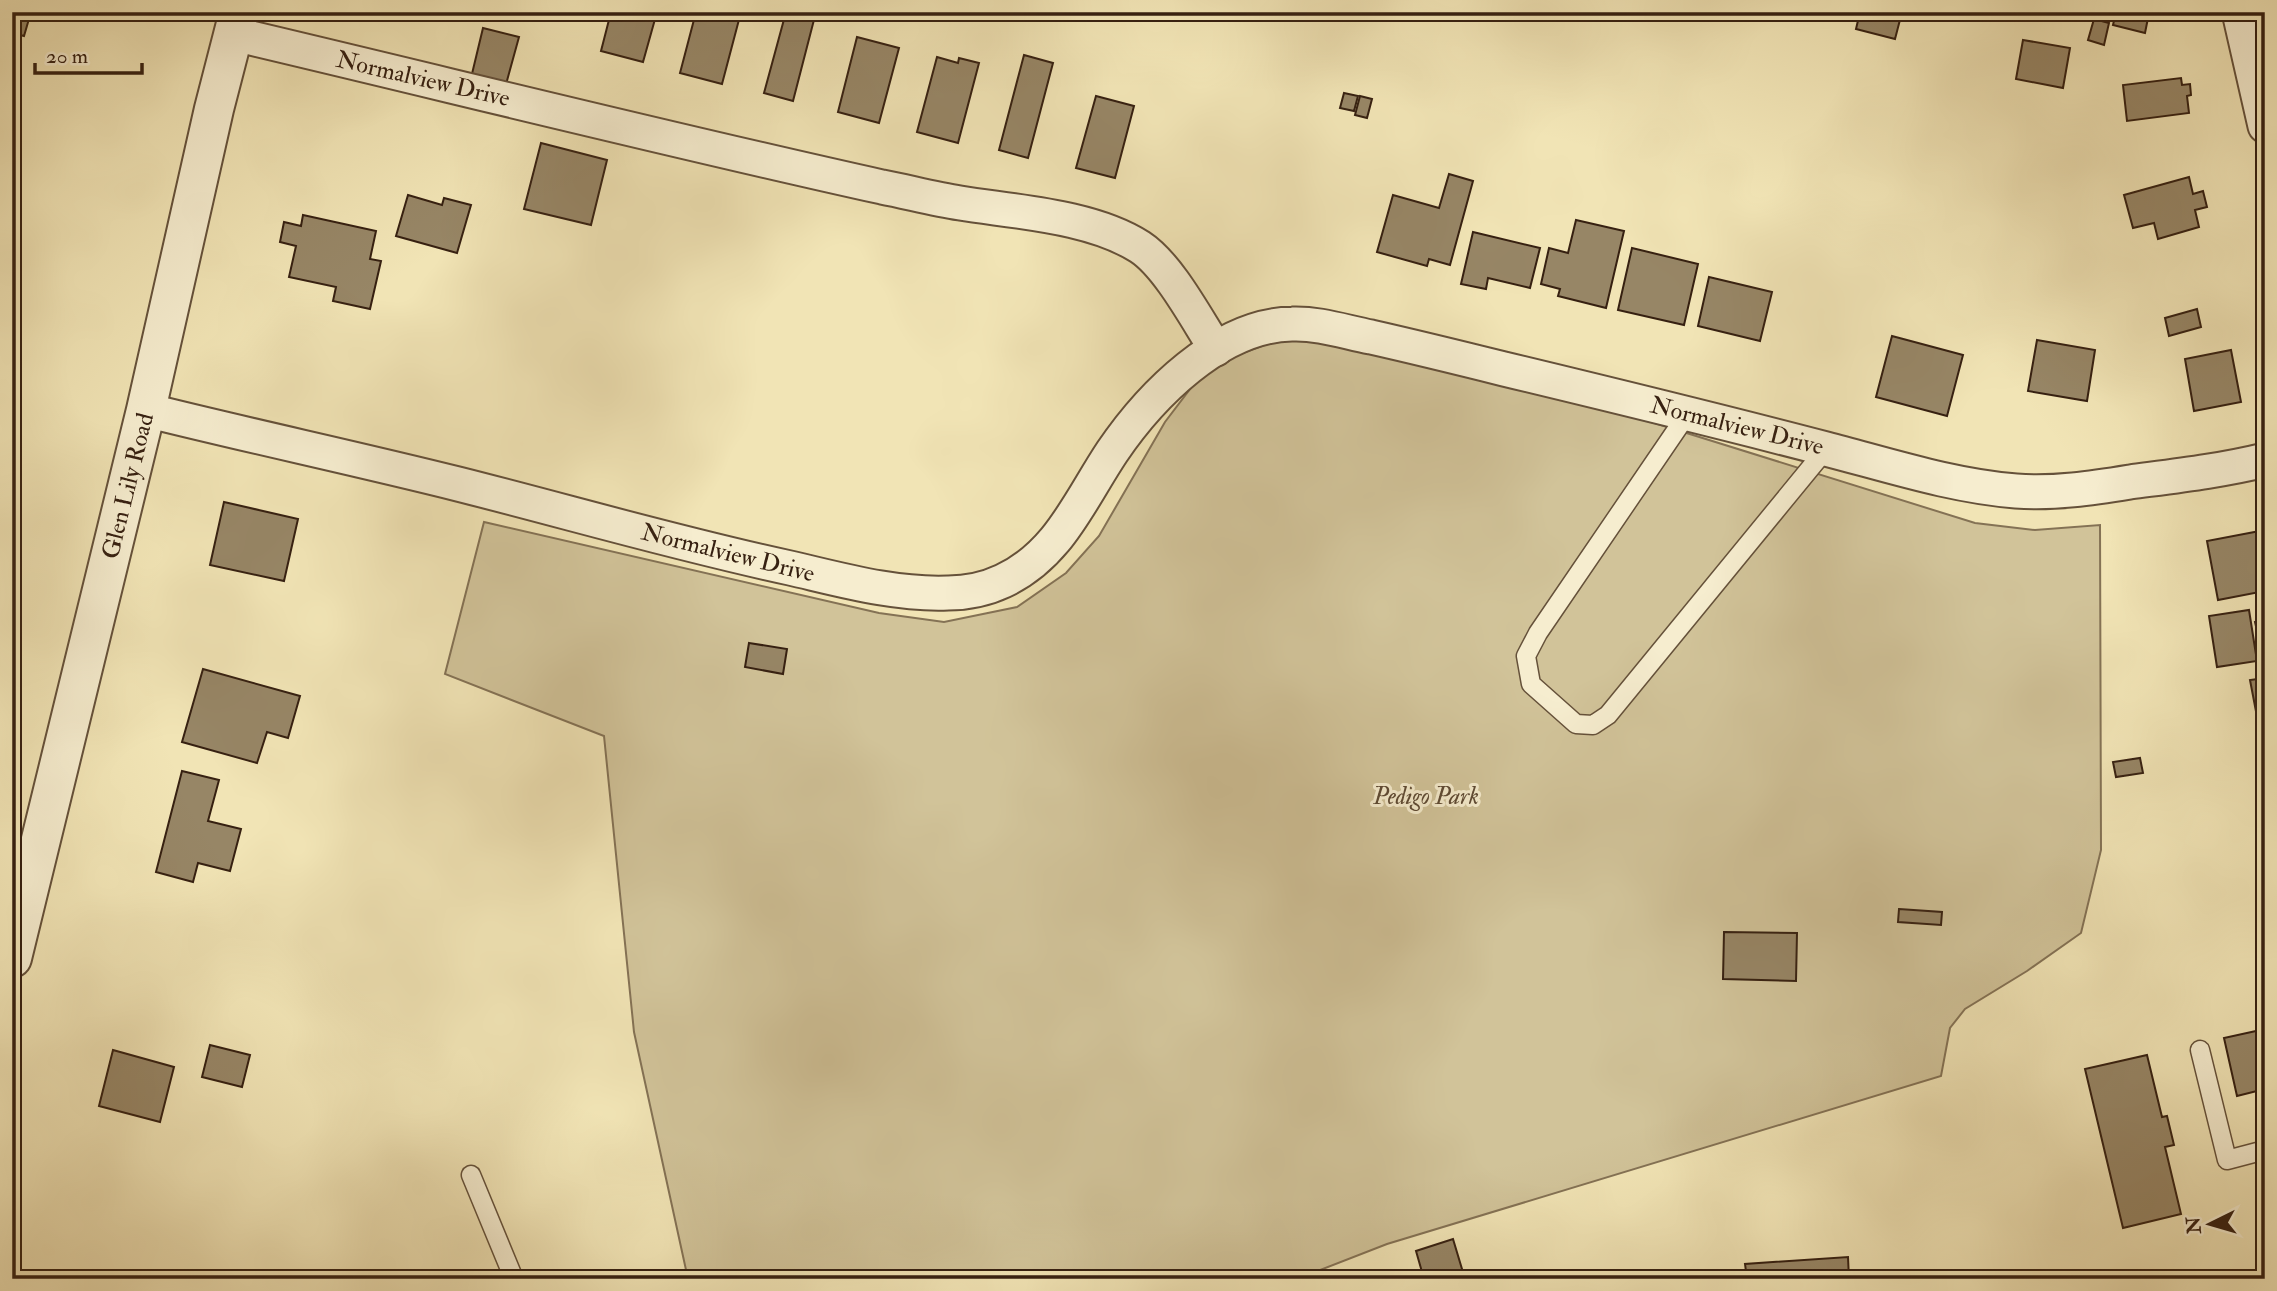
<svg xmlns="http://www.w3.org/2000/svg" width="2277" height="1291" viewBox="0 0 2277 1291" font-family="'IM FELL Double Pica',serif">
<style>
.green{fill:#d1c399;stroke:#847255;stroke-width:2}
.building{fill:#978666;stroke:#362011;stroke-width:2}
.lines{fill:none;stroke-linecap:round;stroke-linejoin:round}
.service-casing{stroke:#65513a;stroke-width:21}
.minor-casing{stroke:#65513a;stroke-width:37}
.tertiary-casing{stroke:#65513a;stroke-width:42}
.service{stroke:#f6edcf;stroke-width:18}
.minor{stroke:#f6edcf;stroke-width:33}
.tertiary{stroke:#f6edcf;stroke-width:38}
.labels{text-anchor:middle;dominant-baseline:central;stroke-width:6;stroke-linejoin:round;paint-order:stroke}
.street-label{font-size:24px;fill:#362011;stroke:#f6edcf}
.park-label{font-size:24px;font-style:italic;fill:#5d4933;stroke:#f6edcf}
</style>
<rect width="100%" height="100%" fill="#f1e4b5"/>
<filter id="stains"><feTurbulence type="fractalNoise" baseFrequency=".00286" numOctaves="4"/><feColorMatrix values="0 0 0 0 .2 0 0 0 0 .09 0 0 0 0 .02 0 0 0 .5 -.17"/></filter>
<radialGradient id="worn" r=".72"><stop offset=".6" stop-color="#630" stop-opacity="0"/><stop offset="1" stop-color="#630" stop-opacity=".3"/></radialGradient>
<polygon class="green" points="1314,337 1632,416 1975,523 2035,530 2100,525 2101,850 2081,933 2027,971 1965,1009 1950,1028 1941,1076 1387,1244 1297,1279 688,1279 634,1032 604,736 445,674 484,522 879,613 944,622 1017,607 1066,573 1099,536 1165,422 1197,380 1224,360 1270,343"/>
<g class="building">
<polygon points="12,12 31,12 24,36 12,33"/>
<polygon points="611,12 657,12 643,62 601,51"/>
<polygon points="696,12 741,12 722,84 680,73"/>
<polygon points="786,12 816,12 793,101 764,93"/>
<polygon points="1860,12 1902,12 1895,39 1856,29"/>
<polygon points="2116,12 2156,12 2154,19 2148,18 2145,33 2113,25"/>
<polygon points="2094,19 2109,23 2104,45 2088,40"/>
<polygon points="483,28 519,37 505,88 471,78"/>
<polygon points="857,37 899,48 879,123 838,112"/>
<polygon points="2023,40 2070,48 2063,88 2016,79"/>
<polygon points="1024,55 1053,63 1028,158 999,150"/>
<polygon points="937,57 958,63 959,58 979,63 958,143 917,132"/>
<polygon points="2181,78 2182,85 2190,84 2191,95 2187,96 2189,113 2127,121 2123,85"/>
<polygon points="1344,93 1358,96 1354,111 1340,108"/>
<polygon points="1096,96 1134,106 1115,178 1076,168"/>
<polygon points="1360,96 1372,99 1367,118 1355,115"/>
<polygon points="541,143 607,160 591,225 524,209"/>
<polygon points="1449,174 1473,181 1450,265 1429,259 1427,266 1377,252 1393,195 1439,208"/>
<polygon points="2189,177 2193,194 2203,191 2207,207 2195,210 2199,227 2158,239 2154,223 2133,228 2124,195"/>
<polygon points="408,195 442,205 444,198 471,205 457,253 396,236"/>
<polygon points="303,215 376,231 370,259 381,261 370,309 333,301 336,287 289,277 296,246 280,242 284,222 301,226"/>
<polygon points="1576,220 1624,231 1606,308 1558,296 1560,289 1541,284 1549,248 1568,253"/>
<polygon points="1473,232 1540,248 1530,288 1488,278 1486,289 1461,284"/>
<polygon points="1632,248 1698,264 1684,325 1618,310"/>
<polygon points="1709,277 1772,292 1760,341 1698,326"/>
<polygon points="2197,309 2201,327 2169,336 2165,318"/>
<polygon points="1892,336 1963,355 1947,416 1876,397"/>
<polygon points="2037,340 2095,350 2087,401 2028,391"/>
<polygon points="2231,350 2241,402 2194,411 2185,359"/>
<polygon points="224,502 298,519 284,581 210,565"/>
<polygon points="2265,530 2265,591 2218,600 2207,541"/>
<polygon points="2249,610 2257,661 2217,667 2209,616"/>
<polygon points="2265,619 2265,652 2262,653 2255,622"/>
<polygon points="749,643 787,649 783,674 745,667"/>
<polygon points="203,669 300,696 288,738 267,732 257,763 182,742"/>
<polygon points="2265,678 2265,721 2258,722 2250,680"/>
<polygon points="2140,758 2143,773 2116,777 2113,762"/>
<polygon points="182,771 219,780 208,821 241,829 230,871 198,863 193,882 156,872"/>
<polygon points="1899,909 1942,912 1941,925 1898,922"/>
<polygon points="1724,932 1797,933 1796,981 1723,979"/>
<polygon points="2265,1029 2265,1089 2237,1096 2224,1038"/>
<polygon points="210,1045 250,1055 242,1087 202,1077"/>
<polygon points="113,1050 174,1067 160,1122 99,1106"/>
<polygon points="2147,1055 2162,1117 2167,1116 2174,1145 2165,1147 2181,1214 2123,1228 2085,1069"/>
<polygon points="1453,1239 1465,1279 1424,1279 1416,1251"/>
<polygon points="1848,1257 1849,1279 1747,1279 1745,1264"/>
</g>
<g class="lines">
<g class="service-casing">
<g id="service">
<polyline points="1688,413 1538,633 1526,656 1531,684 1576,724 1593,725 1608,715 1826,449"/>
<polyline points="2200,1050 2227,1160 2265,1150"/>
<polyline points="471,1175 514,1279"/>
</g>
</g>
<g class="minor-casing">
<g id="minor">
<polyline points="2239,12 2265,126"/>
<path d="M234,34c216,51 431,105 648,153 26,5 52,12 78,16 56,9 132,13 180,44 29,19 57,73 76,102"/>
<path d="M146,410c104,26 208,48 312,74 111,28 220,60 332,84 52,12 104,27 158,25 19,0 38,-4 55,-12 56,-26 77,-81 109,-129 38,-56 107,-127 180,-128 27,-1 53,8 79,13 44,10 89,21 133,32 108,26 215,52 322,80 62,16 126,37 190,42 37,3 77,-3 114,-9 45,-6 90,-11 135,-22"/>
</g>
</g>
<g class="tertiary-casing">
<polyline id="tertiary" points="12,958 146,410 214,109 239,12"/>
</g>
<use href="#service" class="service"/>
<use href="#minor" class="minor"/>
<use href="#tertiary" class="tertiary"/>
</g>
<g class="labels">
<g class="street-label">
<text transform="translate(423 79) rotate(13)">Normalview Drive</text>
<text transform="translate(1737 426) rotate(14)">Normalview Drive</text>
<text transform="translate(128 486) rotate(-76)">Glen Lily Road</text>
<text transform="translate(728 553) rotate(14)">Normalview Drive</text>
</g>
<g class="park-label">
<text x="1426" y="796">Pedigo Park</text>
</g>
</g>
<rect width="2277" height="1291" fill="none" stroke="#f1e4b5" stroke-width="42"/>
<rect x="14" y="14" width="2249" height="1263" fill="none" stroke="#362011" stroke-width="3.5"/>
<rect x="21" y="21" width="2235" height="1249" fill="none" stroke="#362011" stroke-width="2"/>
<g transform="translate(2210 1224) rotate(265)" stroke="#f6edcf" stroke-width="5" paint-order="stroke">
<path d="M0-5L12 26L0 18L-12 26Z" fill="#362011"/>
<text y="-10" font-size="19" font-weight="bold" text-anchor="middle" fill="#362011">N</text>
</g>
<path d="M35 63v10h107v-10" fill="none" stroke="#362011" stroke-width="3.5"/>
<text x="46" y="63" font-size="21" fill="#362011" stroke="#f6edcf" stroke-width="5" paint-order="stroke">20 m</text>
<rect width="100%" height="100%" filter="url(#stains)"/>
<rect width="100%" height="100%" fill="url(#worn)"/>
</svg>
